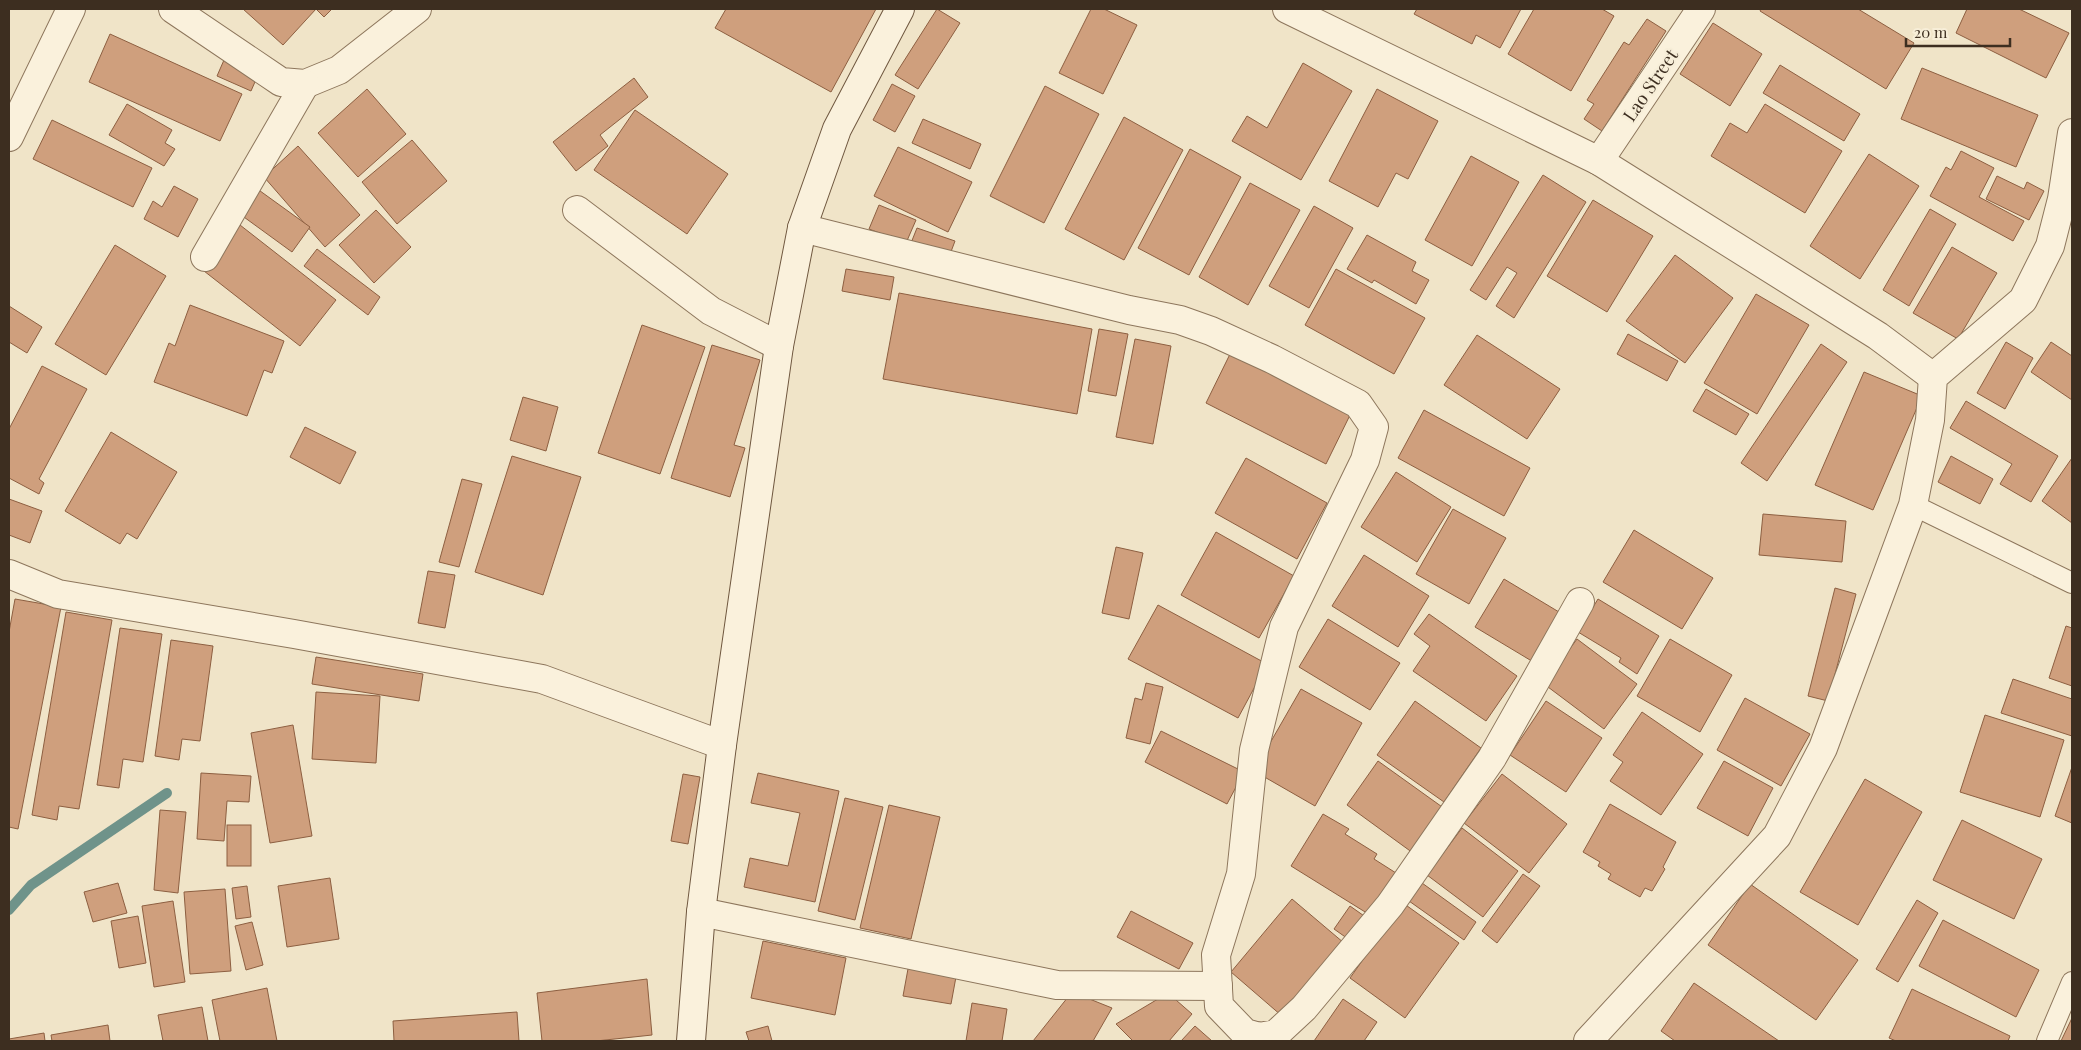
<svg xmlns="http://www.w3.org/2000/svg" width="2081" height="1050" viewBox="0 0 2081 1050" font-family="'Playfair Display',serif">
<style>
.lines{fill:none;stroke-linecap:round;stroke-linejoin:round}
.stream{stroke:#6f938a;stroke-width:10}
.building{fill:#cf9f7d;stroke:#8d5f41}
.lane-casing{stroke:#8d765c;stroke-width:22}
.street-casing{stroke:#8d765c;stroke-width:30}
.secondary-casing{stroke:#6f573f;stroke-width:30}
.lane{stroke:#faf1dc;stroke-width:20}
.street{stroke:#faf1dc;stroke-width:28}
.secondary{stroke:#faf1dc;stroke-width:28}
.labels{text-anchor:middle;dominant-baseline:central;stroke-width:4.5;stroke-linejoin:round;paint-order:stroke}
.street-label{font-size:18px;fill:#3d2e20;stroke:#f7eed8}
</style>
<rect width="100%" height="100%" fill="#f0e4c8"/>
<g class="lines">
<polyline class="stream" points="9,910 31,885 167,793"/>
</g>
<g class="building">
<polygon points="243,9 332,9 324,17 316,9 283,45"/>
<polygon points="726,9 876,9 831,92 715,28"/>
<polygon points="937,9 960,23 918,89 895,75"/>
<polygon points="1091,9 1104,9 1137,25 1103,94 1059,73"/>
<polygon points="1417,9 1521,9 1500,48 1476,35 1472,44 1414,14"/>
<polygon points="1534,9 1602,9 1614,16 1571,91 1508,54"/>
<polygon points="1761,9 1858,9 1914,43 1886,89 1760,11"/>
<polygon points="1967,9 2019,9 2069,33 2046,78 1956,33"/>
<polygon points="1647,19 1666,31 1602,131 1584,119 1594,104 1587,100 1624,42 1629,45"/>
<polygon points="1713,23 1762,54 1730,106 1680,74"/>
<polygon points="110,34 242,94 220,141 89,82"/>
<polygon points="224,60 258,75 251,91 217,76"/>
<polygon points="1303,63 1352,91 1301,180 1232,141 1247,116 1267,128"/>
<polygon points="1780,65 1860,114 1844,141 1763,93"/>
<polygon points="1922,68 2038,115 2016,167 1901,119"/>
<polygon points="634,78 648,97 600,135 608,146 576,171 553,142"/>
<polygon points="892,84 915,96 895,132 873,120"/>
<polygon points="1045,86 1099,114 1044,223 990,196"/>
<polygon points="367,89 406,134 358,177 318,133"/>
<polygon points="1377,89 1438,121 1408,179 1396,173 1378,207 1329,181"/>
<polygon points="127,104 172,130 165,143 175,149 164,166 109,135"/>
<polygon points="1765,104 1842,151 1805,213 1711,156 1730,123 1747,133"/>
<polygon points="635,110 728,174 687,234 594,170"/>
<polygon points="1124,117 1183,150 1124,260 1065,229"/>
<polygon points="923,119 981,144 970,169 912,143"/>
<polygon points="52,120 152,168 133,207 33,159"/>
<polygon points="412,140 447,181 397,224 362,182"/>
<polygon points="298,146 360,215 325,247 264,177"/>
<polygon points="898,147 972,182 948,232 874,196"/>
<polygon points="1190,149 1241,177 1189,275 1138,248"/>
<polygon points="1961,151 1994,168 1979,197 2024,221 2013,241 1930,196 1946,167 1951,170"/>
<polygon points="1869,154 1919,186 1860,279 1810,246"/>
<polygon points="1471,156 1519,182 1472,266 1425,240"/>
<polygon points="1543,175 1586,202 1514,318 1496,306 1517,273 1507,267 1486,300 1470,290"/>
<polygon points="1997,176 2024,189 2027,182 2044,191 2029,220 1986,199"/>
<polygon points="1250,183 1300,210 1248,305 1199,277"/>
<polygon points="174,186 198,199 178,237 144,219 153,201 162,207"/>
<polygon points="256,188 310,227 292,252 237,212"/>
<polygon points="1593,200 1653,236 1607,312 1547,276"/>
<polygon points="879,205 916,220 906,243 869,229"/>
<polygon points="1314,206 1353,228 1309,308 1269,286"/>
<polygon points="1930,209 1956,224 1909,306 1883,290"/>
<polygon points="376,210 411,247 374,283 339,245"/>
<polygon points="240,225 336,300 300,346 204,271"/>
<polygon points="917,228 955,241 949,257 911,243"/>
<polygon points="1367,235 1416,262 1412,271 1429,280 1416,304 1374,280 1372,283 1347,269"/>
<polygon points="115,245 166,276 106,375 55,344"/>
<polygon points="1952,247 1997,273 1958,339 1913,313"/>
<polygon points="317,249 380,297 368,315 304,266"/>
<polygon points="1675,255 1733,298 1685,363 1626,321"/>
<polygon points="846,269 894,277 890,300 842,291"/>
<polygon points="1336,269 1425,318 1394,374 1305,325"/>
<polygon points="899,293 1092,329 1077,414 883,379"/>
<polygon points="1756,294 1809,325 1757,414 1704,383"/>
<polygon points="190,305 284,341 272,373 264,370 247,416 154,382 169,343 175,346"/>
<polygon points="9,306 42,327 27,353 9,342"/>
<polygon points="642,325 705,347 660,474 598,453"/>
<polygon points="1099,329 1128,334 1116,396 1088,391"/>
<polygon points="1628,334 1678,361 1667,381 1617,354"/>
<polygon points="1477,335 1560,389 1527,439 1444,385"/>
<polygon points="1135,339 1171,346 1153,444 1116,437"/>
<polygon points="2006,342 2033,358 2005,409 1977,393"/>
<polygon points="2051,342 2072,356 2072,400 2031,372"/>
<polygon points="1821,344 1847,362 1767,481 1741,463"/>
<polygon points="712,345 760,360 734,445 745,448 730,497 671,478"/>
<polygon points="1232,350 1352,411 1326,464 1206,403"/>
<polygon points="42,366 87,389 39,479 44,483 39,494 9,478 9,429"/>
<polygon points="1864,372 1922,396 1873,510 1815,485"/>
<polygon points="1706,389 1749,414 1736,435 1693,411"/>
<polygon points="523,397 558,407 546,451 510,440"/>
<polygon points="1966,401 2058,456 2031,502 2000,484 2012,464 1950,428"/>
<polygon points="1424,410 1530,468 1504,516 1398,458"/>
<polygon points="305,427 356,452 340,484 290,457"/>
<polygon points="111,432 177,472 137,539 127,533 120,544 65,511"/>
<polygon points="512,456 581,477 543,595 475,572"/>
<polygon points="1951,456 1993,479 1980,504 1938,482"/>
<polygon points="1246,458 1327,503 1297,559 1215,513"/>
<polygon points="2072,458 2072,523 2042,501"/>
<polygon points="1396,472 1451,507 1417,562 1361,527"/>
<polygon points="462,479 482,484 459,567 439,562"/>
<polygon points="9,499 42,511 30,543 9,535"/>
<polygon points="1453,509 1506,538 1469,604 1416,574"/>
<polygon points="1763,514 1846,521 1842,562 1759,555"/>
<polygon points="1634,530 1713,578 1682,629 1603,582"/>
<polygon points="1216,532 1294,576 1259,638 1181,595"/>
<polygon points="1116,547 1143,553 1129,619 1102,613"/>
<polygon points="1364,555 1429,596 1398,647 1332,606"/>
<polygon points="428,571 455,575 445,628 418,623"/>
<polygon points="1504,579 1564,615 1535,663 1475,627"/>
<polygon points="1835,588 1856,594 1828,701 1808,696"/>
<polygon points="15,599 61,607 18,829 9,827 9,632"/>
<polygon points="1598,599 1659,636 1637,674 1619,662 1621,658 1578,632"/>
<polygon points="1158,605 1267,664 1238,718 1128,659"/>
<polygon points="66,612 112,620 79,809 59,806 57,820 32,815"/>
<polygon points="1429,614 1517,676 1486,721 1413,671 1430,646 1414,634"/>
<polygon points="1328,619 1400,663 1370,710 1299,667"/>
<polygon points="2066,626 2072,628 2072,686 2049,678"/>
<polygon points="120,628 162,634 143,762 123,759 119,788 97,785"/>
<polygon points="1577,639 1637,684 1604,729 1544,684"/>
<polygon points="1670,639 1732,675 1700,732 1637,696"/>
<polygon points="171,640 213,646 200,741 182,739 179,760 155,756"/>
<polygon points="316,657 423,674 419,701 312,684"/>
<polygon points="2013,679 2072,699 2072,736 2001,713"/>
<polygon points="1146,683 1163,687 1150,744 1126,738 1135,698 1142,700"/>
<polygon points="1301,689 1362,723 1315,806 1254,771"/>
<polygon points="316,692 380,696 376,763 312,759"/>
<polygon points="1745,698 1810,734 1781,786 1717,750"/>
<polygon points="1415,701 1481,748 1444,802 1377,755"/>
<polygon points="1546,701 1602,738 1566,792 1510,755"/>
<polygon points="1642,712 1703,754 1661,815 1610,781 1623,762 1613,755"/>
<polygon points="1985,715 2064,740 2040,817 1960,792"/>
<polygon points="293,725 312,836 270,843 251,733"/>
<polygon points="1161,731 1244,772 1227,804 1145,762"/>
<polygon points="1378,761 1445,809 1413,853 1347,805"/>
<polygon points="1724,761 1773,788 1748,836 1697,808"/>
<polygon points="2072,767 2072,823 2055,816"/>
<polygon points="201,773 251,776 249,802 227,801 224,841 197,839"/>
<polygon points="758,773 839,791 815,902 744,887 750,858 788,866 800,813 751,803"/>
<polygon points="683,774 700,777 688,844 671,841"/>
<polygon points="1502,774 1567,824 1529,873 1464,823"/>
<polygon points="1865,779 1922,812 1858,925 1800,892"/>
<polygon points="845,798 883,807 855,920 818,911"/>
<polygon points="1610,804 1676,842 1663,867 1665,869 1652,891 1645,888 1640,897 1608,879 1611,874 1598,866 1600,862 1583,852"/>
<polygon points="889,805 940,817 911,939 860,928"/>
<polygon points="160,810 186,812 178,893 154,890"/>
<polygon points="1323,814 1349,829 1345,834 1377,854 1374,859 1396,873 1370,915 1291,866"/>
<polygon points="1962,820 2042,859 2014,919 1933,880"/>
<rect x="227" y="825" width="24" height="41"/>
<polygon points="1462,828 1518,871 1483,917 1427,875"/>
<polygon points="1523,874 1540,886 1497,943 1482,931"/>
<polygon points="330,878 339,939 287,947 278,886"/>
<polygon points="118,883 127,913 93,922 84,892"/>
<polygon points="1422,883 1476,922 1464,940 1409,901"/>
<polygon points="1750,884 1858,960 1816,1020 1708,945"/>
<polygon points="247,886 251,917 236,919 232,888"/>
<polygon points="225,889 231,971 190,974 184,892"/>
<polygon points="1292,899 1344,943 1282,1016 1231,972"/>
<polygon points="1917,900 1938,913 1898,982 1876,969"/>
<polygon points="173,901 185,982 154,987 142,906"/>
<polygon points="1403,903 1459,943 1405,1018 1350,978"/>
<polygon points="1350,906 1367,918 1351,941 1334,929"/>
<polygon points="1131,911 1193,943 1179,969 1117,937"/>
<polygon points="138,916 146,963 119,968 111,921"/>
<polygon points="1943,920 2039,970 2016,1017 1919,966"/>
<polygon points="252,922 263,965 246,970 235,926"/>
<polygon points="763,941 846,958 835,1015 751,998"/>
<polygon points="910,958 958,966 951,1004 903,996"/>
<polygon points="647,979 652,1035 596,1041 542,1041 537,993"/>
<polygon points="1694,983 1779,1041 1675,1041 1661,1031"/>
<polygon points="267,988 277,1041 220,1041 212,1000"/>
<polygon points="1912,989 2010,1036 2008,1041 1896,1041 1889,1038"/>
<polygon points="1072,992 1112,1008 1093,1041 1033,1041"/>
<polygon points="1168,993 1192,1014 1169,1041 1133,1041 1116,1024"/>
<polygon points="1343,999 1377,1022 1364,1041 1314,1041"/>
<polygon points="972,1003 1007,1009 1002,1041 966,1041"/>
<polygon points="202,1007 208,1041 163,1041 158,1015"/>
<polygon points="517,1012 519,1041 394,1041 393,1021"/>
<polygon points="2072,1018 2072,1041 2061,1041"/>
<polygon points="108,1025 110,1041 52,1041 51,1035"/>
<polygon points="768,1026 772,1041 749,1041 746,1032"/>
<polygon points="1195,1026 1212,1041 1181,1041"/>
<polygon points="44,1033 45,1041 9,1041 9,1039"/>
</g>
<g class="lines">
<g class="lane-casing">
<g id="lane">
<polyline points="1913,505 2072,583"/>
<polyline points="2047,1041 2072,982"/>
</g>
</g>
<g class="street-casing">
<g id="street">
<polyline points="173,9 281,82 305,84 339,70 417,9"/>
<polyline points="1287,9 1599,161 1878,336 1933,377"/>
<polyline points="9,137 71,9"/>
<polyline points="1599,161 1701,9"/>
<polyline points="577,210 711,311 779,346"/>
<polyline points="802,228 1129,310 1180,320 1211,331 1272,359 1358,404 1374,427 1365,460 1284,627 1254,750 1241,874 1216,955 1219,1006 1245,1033 1259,1037 1276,1034 1304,1008 1390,905 1492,758 1580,602"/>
<polyline points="205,257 305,84"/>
<polyline points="9,574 58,594 294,634 542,679 722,745"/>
<polyline points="701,912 1057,985 1218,986"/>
<polyline points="1588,1041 1777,836 1823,748 1913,505 1930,420 1933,377 2023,300 2050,246 2062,199 2072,133"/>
</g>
</g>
<g class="secondary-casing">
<polyline id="secondary" points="691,1041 701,912 722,745 779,346 802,228 837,129 900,9"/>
</g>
<use href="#lane" class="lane"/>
<use href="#street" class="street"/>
<use href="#secondary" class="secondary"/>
</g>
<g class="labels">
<g class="street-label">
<text transform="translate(1650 85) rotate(-56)">Lao Street</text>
</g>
</g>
<rect width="2081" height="1050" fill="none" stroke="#3d2e20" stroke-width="20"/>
<path d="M1906 38v8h104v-8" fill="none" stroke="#3d2e20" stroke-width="2.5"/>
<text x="1914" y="38" font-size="15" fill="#3d2e20" stroke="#f7eed8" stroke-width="4" paint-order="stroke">20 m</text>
</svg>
